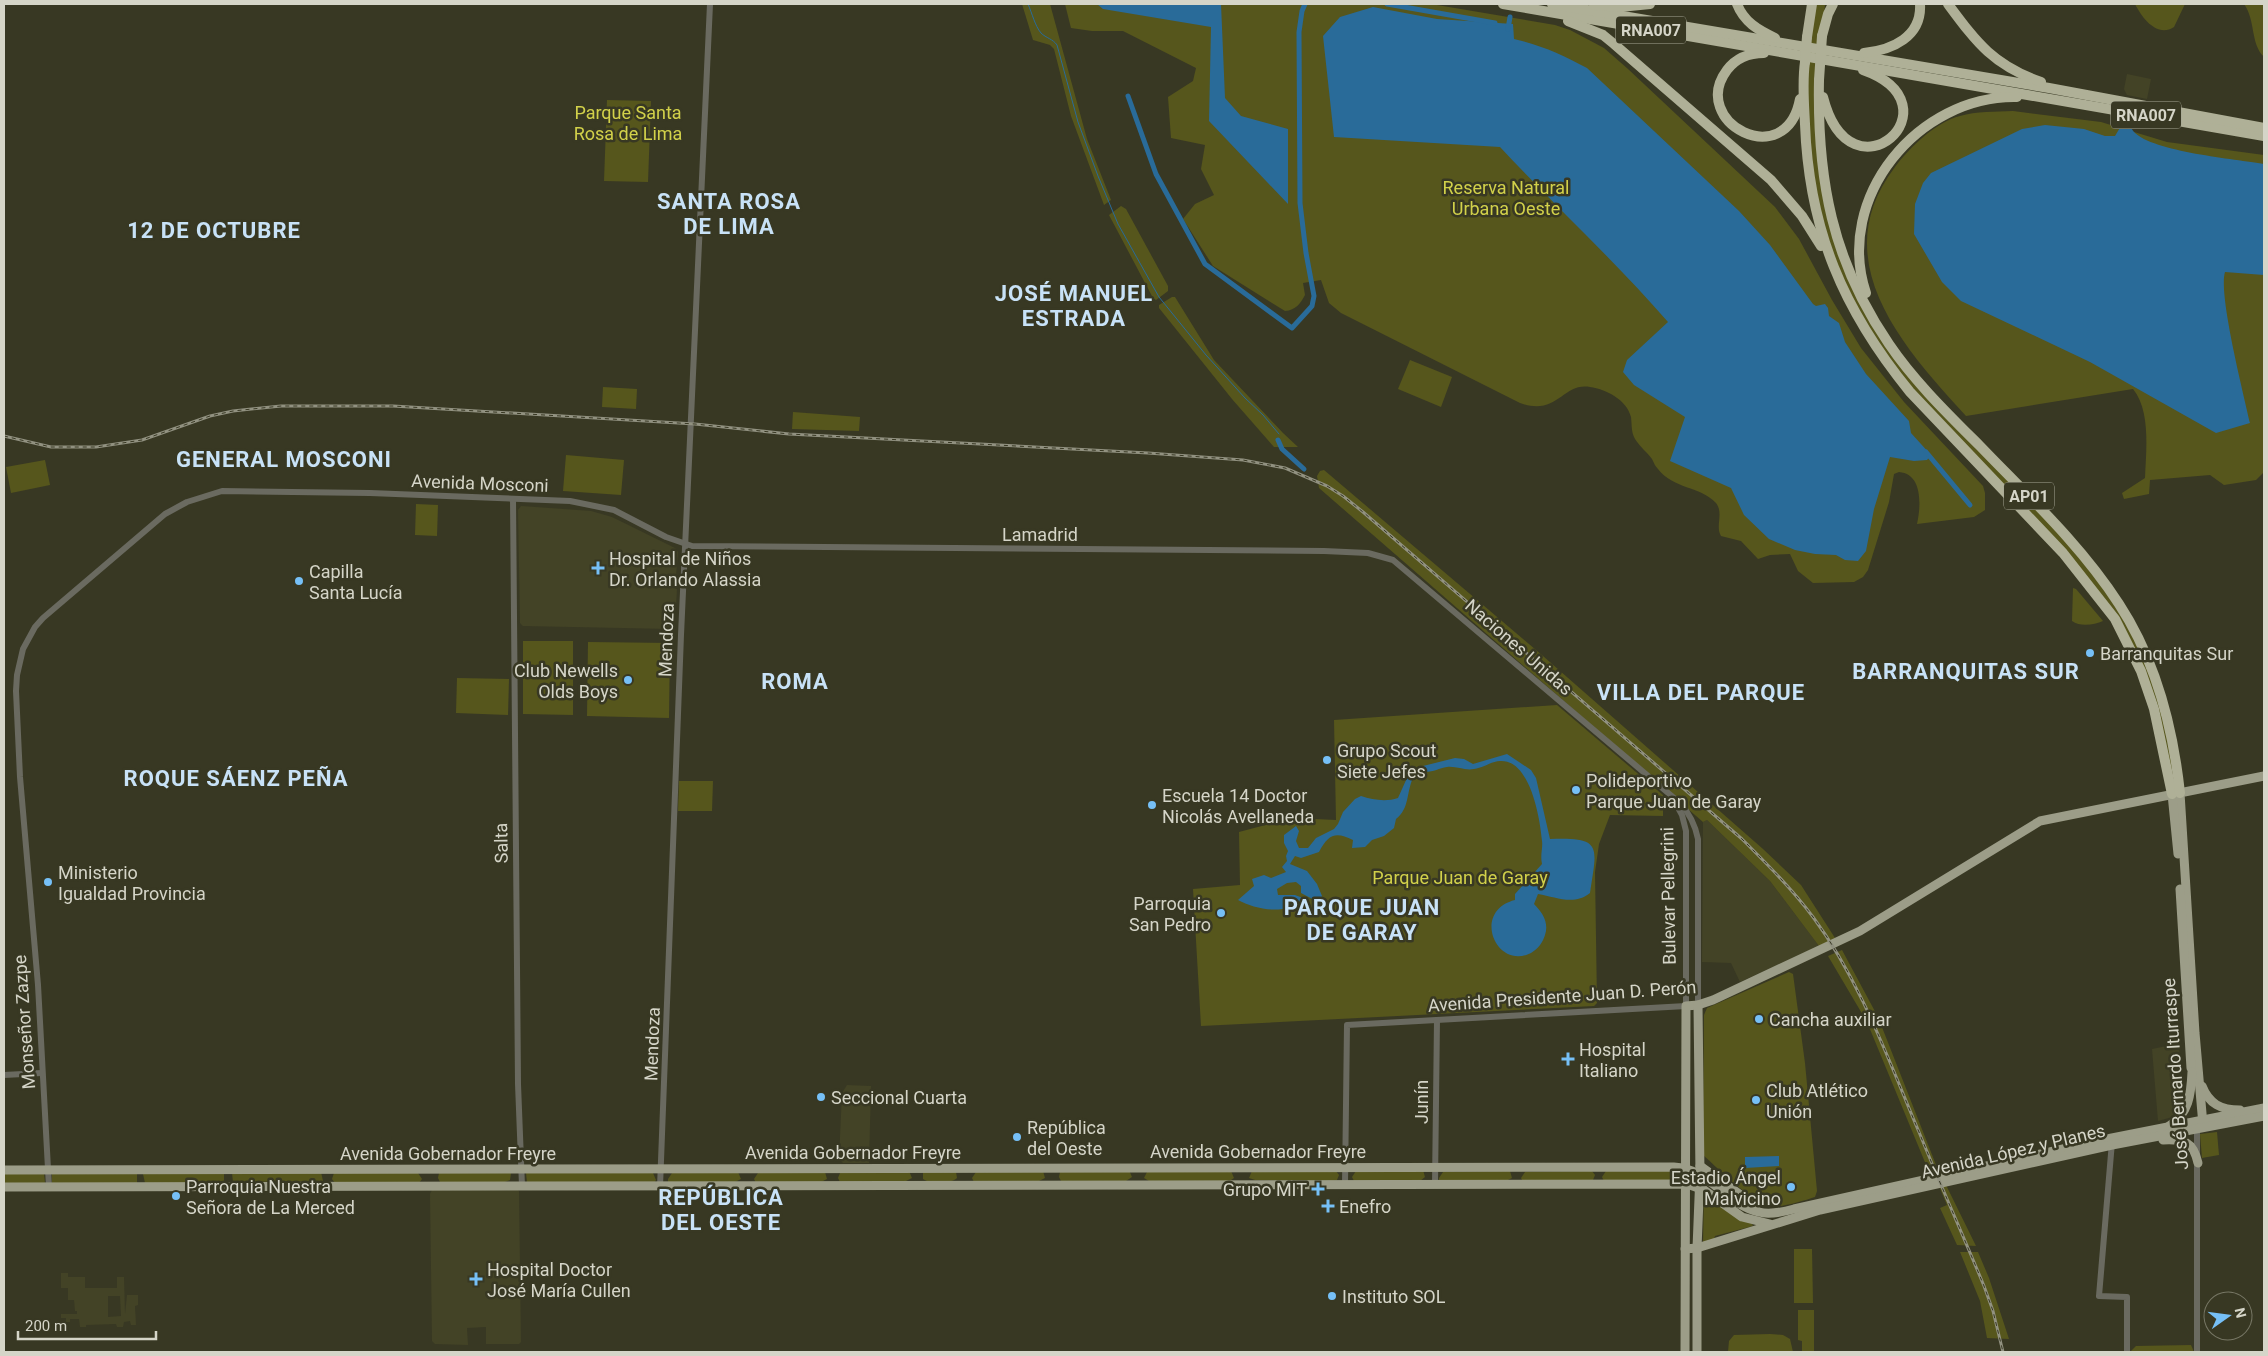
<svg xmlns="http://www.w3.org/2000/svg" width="2268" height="1356" viewBox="0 0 2268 1356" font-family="Roboto,sans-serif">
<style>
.built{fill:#434326;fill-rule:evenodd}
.green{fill:#56561c}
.water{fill:#296b99}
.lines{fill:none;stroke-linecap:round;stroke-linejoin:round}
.stream{stroke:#296b99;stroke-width:1}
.canal{stroke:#296b99;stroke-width:5}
.minor{stroke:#6a6a60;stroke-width:6}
.major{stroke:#9c9d88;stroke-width:9}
.highway{stroke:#afb097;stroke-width:10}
.rail-casing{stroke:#919180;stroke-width:3}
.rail{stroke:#383823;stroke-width:1;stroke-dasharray:4;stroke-linecap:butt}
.highway-bridge{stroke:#afb097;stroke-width:10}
.poi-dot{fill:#76c0f7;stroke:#383823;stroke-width:2}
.labels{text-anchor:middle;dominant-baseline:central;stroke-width:5;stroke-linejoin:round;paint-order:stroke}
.shield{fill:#383823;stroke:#a6a696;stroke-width:1}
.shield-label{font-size:16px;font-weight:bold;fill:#d5d5c8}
.park-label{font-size:18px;fill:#d2d14a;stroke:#383823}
.street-label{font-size:18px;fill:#d5d5c8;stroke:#383823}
.poi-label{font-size:18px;fill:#d5d5c8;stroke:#383823;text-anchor:start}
.district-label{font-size:22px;font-weight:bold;letter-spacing:1px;fill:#c8e2f7;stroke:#383823}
</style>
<rect width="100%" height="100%" fill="#383823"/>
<g class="built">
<polygon points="2127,74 2151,79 2147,99 2127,95 2124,89"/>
<polygon points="521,506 591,511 612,517 675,548 678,552 675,588 677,589 675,625 671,629 523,626 520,623 518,510"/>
<polygon points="1707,820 1770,881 1819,946 1740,982 1731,963 1702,962 1703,822"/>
<polygon points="2176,1044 2179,1047 2184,1103 2176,1116 2158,1121 2152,1049"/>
<polygon points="847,1085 871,1086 869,1163 843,1163 839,1159 842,1093"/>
<polygon points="517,1189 519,1191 521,1342 519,1344 486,1344 486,1327 467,1328 468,1345 435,1344 432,1341 430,1194 432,1190"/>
<path d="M61,1273h7v4h17v11h32v-11h7l1,37 2,-19h11v10l-3,1 1,19h-5l-1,-4 -6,1 -1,5h-6l-1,-3 -30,1v2h-6l-1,-8h-9v3h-4v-4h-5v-4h16v-3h-2l-1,-11h-6v-12h-7zM108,1296h12l1,20 -13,1z"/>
</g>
<g class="green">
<polygon points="1022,4 1050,4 1087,139 1111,200 1104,205 1071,116 1054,49 1050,45 1033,40"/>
<path d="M1065,4h366l124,21 15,5 34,18 24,21 147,138 24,32 33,61 29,48 43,54 79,84 2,7v17l-11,7 -57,7c4,-18 6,-50 -18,-52l-5,2 -5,28 -21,68 -5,7 -9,5 -41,1 -15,-12 -8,-17 -20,1 -12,4 -17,-18 -20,-5c-6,-10 3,-23 -5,-33 -16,-17 -43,-14 -58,-34 -3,-3 -4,-6 -6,-10 -5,-7 -12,-12 -17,-20 -4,-7 -3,-14 -4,-22 -4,-17 -25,-28 -41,-30 -27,-5 -33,30 -70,16l-179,-90 -12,-10 -8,-23 -18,3 2,12c-5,9 -9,15 -20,16l-72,-45 -30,-47 12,-15 19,-9 -13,-26 4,-24 -34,-7 -3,-41 25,-16 3,-13 -73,-37h-31l-21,-3z"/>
<polygon points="1812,4 1825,4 1819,84 1820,144 1840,248 1889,345 2061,530 2139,639 2173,750 2172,794 2154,709 2104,604 1891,369 1826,250 1804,115"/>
<path d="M2135,4h50l-11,23c-17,11 -32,-9 -39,-23z"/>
<path d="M2244,4h20v53c-14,-14 -8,-36 -20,-53z"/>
<polygon points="607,100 651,101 648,182 604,181"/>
<path d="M2013,111l88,11 66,20 97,13v317l-8,8 -32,5 -14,-10 -60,5 -1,14 -25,5 -2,-6 23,-15c1,-27 6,-67 -12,-89l-167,27c-63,-69 -142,-156 -71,-249 15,-20 41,-45 65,-51 16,-5 36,-4 53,-5z"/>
<polygon points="1121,206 1126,209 1168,286 1168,291 1156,300 1153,298 1109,215"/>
<polygon points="1172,297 1175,297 1214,360 1283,433 1298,447 1274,447 1232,399 1159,308 1159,305"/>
<polygon points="1410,360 1452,377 1441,407 1398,389"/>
<polygon points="603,387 637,389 636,409 602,407"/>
<polygon points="793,412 860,417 859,431 792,429"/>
<polygon points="566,455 624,460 621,495 563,491"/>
<polygon points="45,460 50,485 11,493 6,467"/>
<polygon points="1324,470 1543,656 1763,849 1801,885 1835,938 1819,946 1770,881 1707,820 1703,822 1319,488 1317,476 1320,471"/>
<polygon points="416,504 438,505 437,536 415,535"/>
<path d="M2073,588l3,1 27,32c-9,4 -23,6 -31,0z"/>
<polygon points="523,641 573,641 573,715 523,714"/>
<polygon points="588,642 670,643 669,718 587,716"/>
<polygon points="457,678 509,679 508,715 456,713"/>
<polygon points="1557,705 1663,795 1663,816 1610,815 1599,844 1595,872 1597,1003 1594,1006 1201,1026 1193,889 1240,885 1239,832 1292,818 1336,820 1334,720"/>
<polygon points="679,781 713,781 712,811 678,811"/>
<polygon points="1842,950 1878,1017 1938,1170 1929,1172 1867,1022 1828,956"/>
<path d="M1789,972l4,2 12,89 12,128 -2,6c-9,3 -34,11 -42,9 -23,-4 -53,-36 -70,-51l1,-140 3,-7z"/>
<polygon points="2217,1132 2219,1155 2202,1158 2200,1134"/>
<polygon points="1129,1170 1132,1177 1126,1181 1061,1181 1059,1177 1060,1172"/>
<polygon points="1423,1170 1425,1177 1420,1181 1354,1181 1352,1177 1356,1171"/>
<polygon points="1673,1170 1675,1177 1670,1180 1604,1181 1602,1177 1606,1171"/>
<polygon points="909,1171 912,1178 906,1181 840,1182 838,1178 840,1173"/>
<polygon points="1043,1171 1045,1178 1039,1181 974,1182 972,1178 976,1172"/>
<polygon points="1231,1171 1234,1178 1228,1182 1149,1181 1144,1178 1147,1172"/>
<polygon points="1252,1171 1336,1171 1339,1175 1337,1180 1333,1181 1255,1180 1249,1178"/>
<polygon points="1510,1171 1512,1178 1506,1181 1439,1180 1439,1178 1443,1172"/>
<polygon points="1592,1171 1595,1175 1593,1180 1522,1180 1521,1178 1525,1172"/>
<polygon points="4,1172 44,1173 45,1183 4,1184"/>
<polygon points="321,1172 323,1181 233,1182 232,1173"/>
<polygon points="738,1172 741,1179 735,1182 668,1182 668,1179 672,1173"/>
<polygon points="825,1172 827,1179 821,1182 756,1183 754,1179 758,1173"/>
<path d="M923,1172h33l1,6c-5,6 -28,6 -34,1z"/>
<polygon points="52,1173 137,1174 137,1183 52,1184"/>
<polygon points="224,1173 224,1184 145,1183 143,1174"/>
<polygon points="334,1173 418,1173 422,1179 419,1183 335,1183 332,1179"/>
<polygon points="439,1173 511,1173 510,1180 505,1182 440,1182 438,1178"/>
<polygon points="526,1173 653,1173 656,1180 654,1183 527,1182"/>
<polygon points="1946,1185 1976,1246 1957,1245 1940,1208 1947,1205 1939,1186"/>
<polygon points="1704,1193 1752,1224 1753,1226 1715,1236 1714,1239 1703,1243"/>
<polygon points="1794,1249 1812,1249 1813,1303 1794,1303"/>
<polygon points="1960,1252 1978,1252 1989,1278 2009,1339 1987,1338 1980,1301"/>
<polygon points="1798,1310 1814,1310 1814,1352 1802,1352 1802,1341 1798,1340"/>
<polygon points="1770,1334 1783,1335 1790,1339 1793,1352 1728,1352 1729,1341 1734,1335"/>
<polygon points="2191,1345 2194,1352 2130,1352 2136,1346"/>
</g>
<g class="water">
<polygon points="1097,4 1221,4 1225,98 1241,116 1288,129 1288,204 1209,121 1211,27 1103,9"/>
<path d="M1373,7l64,12 76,5 1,15c27,6 49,16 73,29l152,143 31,34 43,59 3,2 9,-2 3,4 1,8 10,7 6,19 21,32 43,47 2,12 20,22 -4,5 -13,1 -24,-4 -16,52 -8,42 -8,10 -13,-1 -9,-5 -21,-1 -20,-4 -26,-11 -25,-24 -13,-27 -61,-27 15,-44 -51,-32 -11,-13 4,-12 41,-38c-53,-61 -113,-116 -168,-175l-166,-10 -11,-101 17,-19z"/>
<path d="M2124,121l5,1c1,3 3,8 5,10 19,20 102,27 130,32v111l-39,-3c-7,22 19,123 25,151l-34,10 -126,-71 -129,-61 -19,-19 -28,-48 1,-30 8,-21 8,-10 91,-44 23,-4 39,4 21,7h10z"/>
<path d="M1507,754l24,16 5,8 14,61c53,-2 47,7 40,54 -16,13 -34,4 -52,1l-4,10c9,9 15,19 11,31 -2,7 -7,14 -14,18 -35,18 -60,-42 -16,-53v-6l27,-30c-2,-9 1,-16 0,-23 -2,-23 -12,-82 -42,-80 -8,0 -17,7 -26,8 -9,2 -17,-3 -27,-2 -8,1 -13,5 -22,5l-3,4 -9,2c-7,15 -3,30 -17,41l-2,9 -10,8 -12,4 -7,7 -13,1 1,-8c-18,-9 -25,-5 -34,12l-18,6 -6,-2 -5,8 17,7 10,13 5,12 -4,6 -17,-9v-7l-5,-4 -9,1 -10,6 1,6h17l8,3c-14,18 -47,12 -65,2l16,-14 -2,-7 12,-4 7,3 15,-6 -4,-5 5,-6 -1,-5 2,-5 -4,-8v-8l12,-9 3,5 -3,10 3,7h9l8,-10 18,-9 4,-5 5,-12 12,-13 6,-3c12,4 25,6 37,2l13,-29 44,-11 9,1 9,5z"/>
<polygon points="1779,1156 1779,1166 1745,1168 1745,1157"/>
</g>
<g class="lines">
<path class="stream" d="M1028,4c4,9 7,22 13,29 5,5 12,6 16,12l21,77 20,54 20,48 41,73 47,58 39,43 18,17 16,19"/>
<g class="canal">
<polyline points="1387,4 1495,23"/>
<polyline points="1508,29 1510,17"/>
<polyline points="1128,96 1156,174 1205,264 1292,328 1312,306 1314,296 1306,253 1300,203 1299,32 1302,11 1305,4"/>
<polyline points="1278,440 1282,449 1304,469"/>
<polyline points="1926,452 1970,505"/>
</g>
<g class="minor">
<polyline points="513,499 518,1084 522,1186"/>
<polyline points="4,1075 42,1073"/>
<polyline points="2112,1142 2099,1296 2127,1297 2127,1352"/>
<polyline points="1345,1184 1347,1025 1686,1006 1686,831 1682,815 1675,802"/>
<polyline points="1435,1184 1437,1020"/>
<path d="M49,1187l-11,-202 -18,-208 -4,-86 1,-16 6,-26 12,-22 8,-9 122,-104 22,-12 35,-11 148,2 200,8 44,9 52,27 26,9 632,5 44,2 25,7 287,243c10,11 15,21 18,36v166"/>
<polyline points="660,1187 681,635 710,4"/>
<polyline points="2197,1352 2197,1129"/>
</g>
<g class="major">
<polyline points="2180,793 2195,1033 2203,1125"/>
<polyline points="2172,794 2178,854"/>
<polyline points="2180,889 2191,1068"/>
<path d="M2202,1086c7,18 19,24 38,24"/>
<path d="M2169,1126c20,-12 22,-32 23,-54"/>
<path d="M2163,1140c21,-1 30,1 35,23"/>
<polyline points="1700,1166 1756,1206"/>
<path d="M4,1170l1670,-3c35,1 52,38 85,45 10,3 24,0 35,-3l318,-71 152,-30"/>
<polyline points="4,1187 1687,1184 1704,1190 1742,1217 1770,1224"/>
<polyline points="1685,1249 1697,1248 1820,1210 2112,1145 2264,1116"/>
<polyline points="1685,1352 1686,1006 1698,1005 1713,1000 1860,931 2040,821 2264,776"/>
<polyline points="1697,1352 1697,1248 1700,1174 1698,1005"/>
</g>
<g class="highway">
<polyline points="1503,4 2264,136"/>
<polyline points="1552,4 2049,88 2264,128"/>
<path d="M1737,4c7,18 21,26 38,34"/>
<path d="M1948,4c29,39 45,61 93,78"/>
<polyline points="1594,5 1620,7 1650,4"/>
<polyline points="1568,21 1603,35 1614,44 1771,180 1802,216 1821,246"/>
<polyline points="1822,36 1828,14 1833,4"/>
<polyline points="1807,37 1812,4"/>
<path d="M1764,53c-14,0 -28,5 -37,17 -39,52 59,104 73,29"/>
<path d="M1864,53c28,-3 58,-16 56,-49"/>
<path d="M1805,62c-3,20 -1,41 0,62 4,106 38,186 105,268l153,161 52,66 26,52 13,38 18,85"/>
<path d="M1819,80c-2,99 13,181 70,264 25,37 59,70 91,102 48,50 101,99 139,158 36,55 54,124 61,189"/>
<path d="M1823,97c28,110 139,8 40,-27"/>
<path d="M1866,293c-32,-95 52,-198 151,-196"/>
</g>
<g class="rail-casing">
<path id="rail" d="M4,436l47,11h45l46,-7 68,-24 23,-5 48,-5h112l302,18 94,10 359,19 95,7 42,8 42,18 16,10 20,16 379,327c25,25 50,50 71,78 48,65 75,142 106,215 21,52 44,103 65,154l9,25 10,41"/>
</g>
<use href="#rail" class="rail"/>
<g class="highway-bridge">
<polyline points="1805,62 1807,37"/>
<polyline points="1819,80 1822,36"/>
</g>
</g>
<g class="poi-dot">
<path d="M595.5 560.5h5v5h5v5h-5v5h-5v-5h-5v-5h5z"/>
<circle cx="299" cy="581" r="5"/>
<circle cx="2090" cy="653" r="5"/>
<circle cx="628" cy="680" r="5"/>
<circle cx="1327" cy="760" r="5"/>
<circle cx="1576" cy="790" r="5"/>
<circle cx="1152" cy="805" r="5"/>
<circle cx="48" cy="882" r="5"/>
<circle cx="1221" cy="913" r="5"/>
<circle cx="1759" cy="1019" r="5"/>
<path d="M1565.5 1051.5h5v5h5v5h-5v5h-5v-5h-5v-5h5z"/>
<circle cx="821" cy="1097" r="5"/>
<circle cx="1756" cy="1100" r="5"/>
<circle cx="1017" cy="1137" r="5"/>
<circle cx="1791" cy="1187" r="5"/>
<path d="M1315.5 1181.5h5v5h5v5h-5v5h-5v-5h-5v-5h5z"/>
<circle cx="176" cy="1196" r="5"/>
<path d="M1325.5 1198.5h5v5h5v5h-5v5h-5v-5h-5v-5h5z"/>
<path d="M473.5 1271.5h5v5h5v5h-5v5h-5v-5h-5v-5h5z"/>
<circle cx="1332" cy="1296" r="5"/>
</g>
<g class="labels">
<g class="shield">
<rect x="1616" y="16.5" width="70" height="27" rx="4"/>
<rect x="2111" y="101.5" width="70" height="27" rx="4"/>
<rect x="2004" y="482.5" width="50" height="27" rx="4"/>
</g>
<g class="shield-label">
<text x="1651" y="30">RNA007</text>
<text x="2146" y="115">RNA007</text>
<text x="2029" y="496">AP01</text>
</g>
<g class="park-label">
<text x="628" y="112">Parque Santa<tspan x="628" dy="21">Rosa de Lima</tspan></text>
<text x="1506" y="187">Reserva Natural<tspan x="1506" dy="21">Urbana Oeste</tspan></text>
<text x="1460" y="877">Parque Juan de Garay</text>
</g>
<g class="street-label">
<text transform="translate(480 483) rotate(2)">Avenida Mosconi</text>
<text x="1040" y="534">Lamadrid</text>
<text transform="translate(666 640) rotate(-88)">Mendoza</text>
<text transform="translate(1519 647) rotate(41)">Naciones Unidas</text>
<text transform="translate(501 843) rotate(-91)">Salta</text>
<text transform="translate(1668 896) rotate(-91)">Bulevar Pellegrini</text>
<text transform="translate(1562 996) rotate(-4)">Avenida Presidente Juan D. Perón</text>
<text transform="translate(24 1022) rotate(-94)">Monseñor Zazpe</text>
<text transform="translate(652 1044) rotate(-88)">Mendoza</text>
<text transform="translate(2175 1074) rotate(-94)">José Bernardo Iturraspe</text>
<text transform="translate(1421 1102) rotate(-90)">Junín</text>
<text x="1258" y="1151">Avenida Gobernador Freyre</text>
<text transform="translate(2013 1151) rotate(-13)">Avenida López y Planes</text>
<text x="853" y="1152">Avenida Gobernador Freyre</text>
<text x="448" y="1153">Avenida Gobernador Freyre</text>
</g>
<g class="poi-label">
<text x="609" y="558">Hospital de Niños<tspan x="609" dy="21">Dr. Orlando Alassia</tspan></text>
<text x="309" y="571">Capilla<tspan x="309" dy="21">Santa Lucía</tspan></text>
<text x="2100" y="653">Barranquitas Sur</text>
<text x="618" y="670" text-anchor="end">Club Newells<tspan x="618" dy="21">Olds Boys</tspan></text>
<text x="1337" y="750">Grupo Scout<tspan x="1337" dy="21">Siete Jefes</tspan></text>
<text x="1586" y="780">Polideportivo<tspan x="1586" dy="21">Parque Juan de Garay</tspan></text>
<text x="1162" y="795">Escuela 14 Doctor<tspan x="1162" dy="21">Nicolás Avellaneda</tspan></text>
<text x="58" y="872">Ministerio<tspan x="58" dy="21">Igualdad Provincia</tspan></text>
<text x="1211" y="903" text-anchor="end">Parroquia<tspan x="1211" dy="21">San Pedro</tspan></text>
<text x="1769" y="1019">Cancha auxiliar</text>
<text x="1579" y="1049">Hospital<tspan x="1579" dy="21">Italiano</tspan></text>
<text x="1766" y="1090">Club Atlético<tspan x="1766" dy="21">Unión</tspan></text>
<text x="831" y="1097">Seccional Cuarta</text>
<text x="1027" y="1127">República<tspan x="1027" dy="21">del Oeste</tspan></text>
<text x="1781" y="1177" text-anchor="end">Estadio Ángel<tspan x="1781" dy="21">Malvicino</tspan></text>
<text x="186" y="1186">Parroquia Nuestra<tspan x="186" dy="21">Señora de La Merced</tspan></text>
<text x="1307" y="1189" text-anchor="end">Grupo MIT</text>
<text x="1339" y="1206">Enefro</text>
<text x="487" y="1269">Hospital Doctor<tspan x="487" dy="21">José María Cullen</tspan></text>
<text x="1342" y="1296">Instituto SOL</text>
</g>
<g class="district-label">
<text x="729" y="201">SANTA ROSA<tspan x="729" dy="25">DE LIMA</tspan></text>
<text x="214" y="230">12 DE OCTUBRE</text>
<text x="1074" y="293">JOSÉ MANUEL<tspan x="1074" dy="25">ESTRADA</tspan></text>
<text x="284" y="459">GENERAL MOSCONI</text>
<text x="1966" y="671">BARRANQUITAS SUR</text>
<text x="795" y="681">ROMA</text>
<text x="1701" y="692">VILLA DEL PARQUE</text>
<text x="236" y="778">ROQUE SÁENZ PEÑA</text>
<text x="1362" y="907">PARQUE JUAN<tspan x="1362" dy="25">DE GARAY</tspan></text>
<text x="721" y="1197">REPÚBLICA<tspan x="721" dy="25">DEL OESTE</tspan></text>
</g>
</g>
<rect width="2268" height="1356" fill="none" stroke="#d5d5c8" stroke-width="10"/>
<g transform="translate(2228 1316) rotate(76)"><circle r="24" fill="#383823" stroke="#777765"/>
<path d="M0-4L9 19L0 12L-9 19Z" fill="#76c0f7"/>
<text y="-8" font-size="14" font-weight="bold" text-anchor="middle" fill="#d5d5c8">N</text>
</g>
<path d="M18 1331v8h138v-8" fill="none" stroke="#d5d5c8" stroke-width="2.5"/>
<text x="25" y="1331" font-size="15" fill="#d5d5c8" stroke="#383823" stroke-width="4" paint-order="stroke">200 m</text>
</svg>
